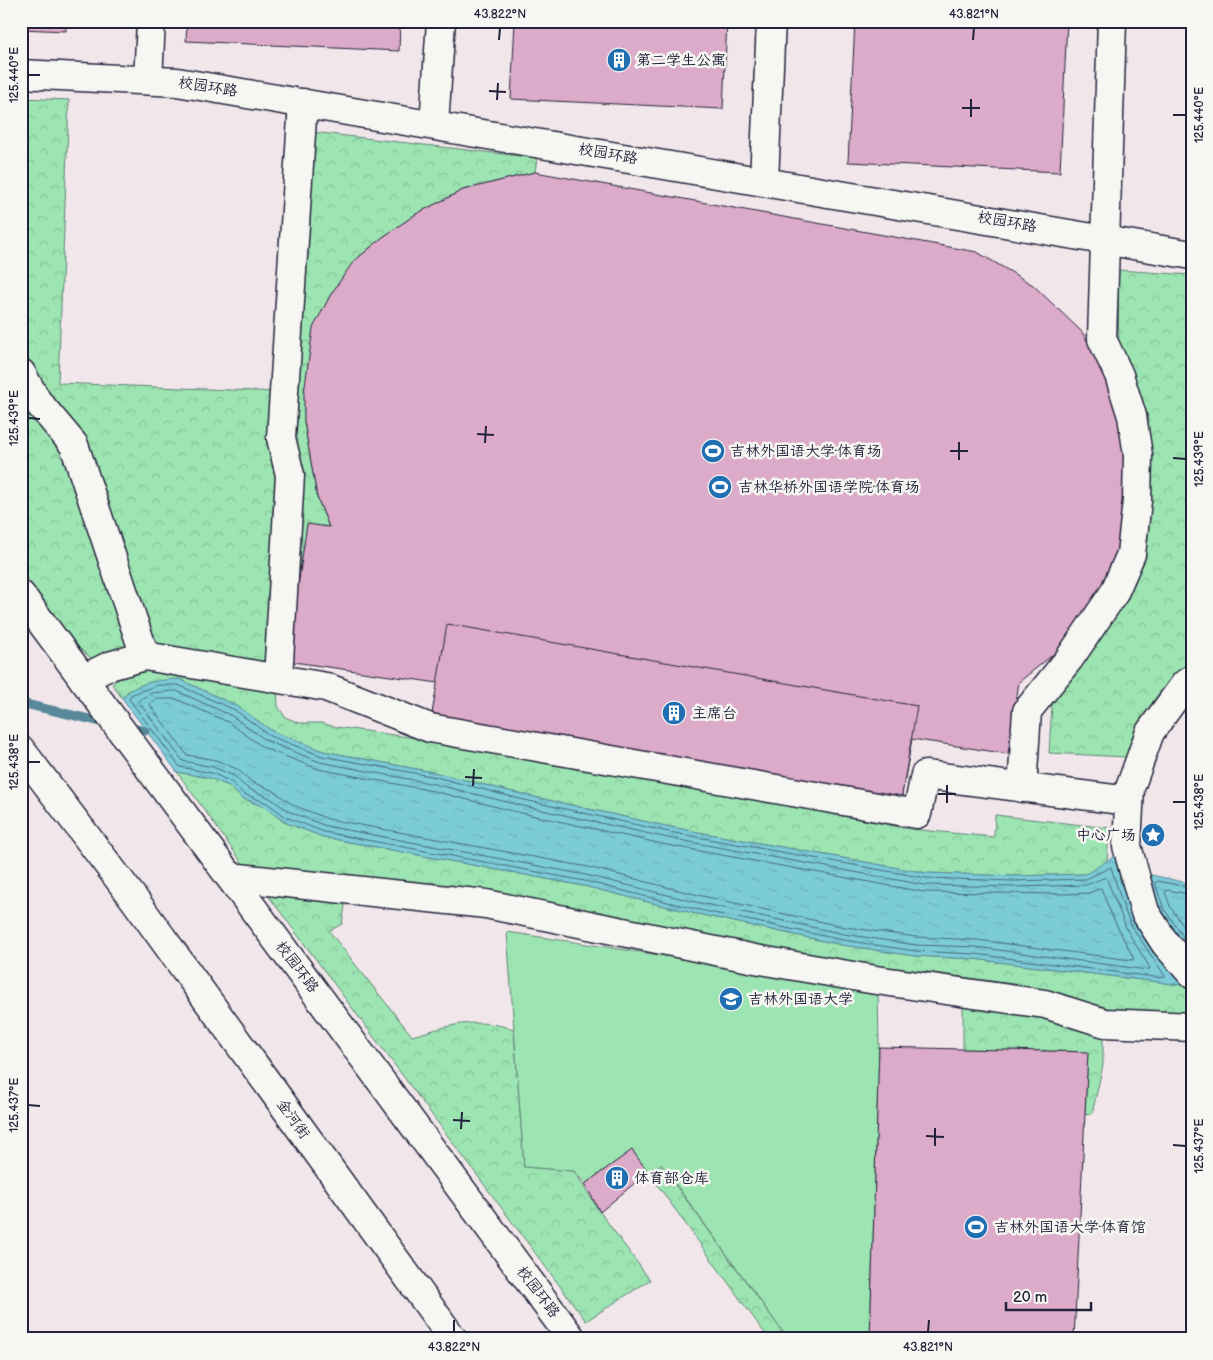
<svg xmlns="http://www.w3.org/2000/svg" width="1213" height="1360" viewBox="0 0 1213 1360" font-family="'Balsamiq Sans','LXGW WenKai TC',sans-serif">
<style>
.park{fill:url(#park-crowns);stroke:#5f8376}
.garden{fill:#9ce4b1;stroke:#5f8376}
.water{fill:url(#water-ripples);stroke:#588899}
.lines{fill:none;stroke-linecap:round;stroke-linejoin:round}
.shore{stroke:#46667a;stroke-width:1}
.stream{stroke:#588899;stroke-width:9}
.building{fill:#dcabc9;stroke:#22223b}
.minor-casing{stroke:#22223b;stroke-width:31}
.minor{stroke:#f6f6f2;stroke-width:28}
.ticks{fill:none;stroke:#22223b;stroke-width:2}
.labels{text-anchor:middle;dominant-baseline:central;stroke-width:5;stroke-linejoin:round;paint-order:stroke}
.poi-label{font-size:15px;fill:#22223b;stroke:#f6f6f2;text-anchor:start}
.street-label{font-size:15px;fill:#22223b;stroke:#f6f6f2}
.neatline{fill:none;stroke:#22223b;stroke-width:2}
.ticks-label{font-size:12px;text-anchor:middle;fill:#22223b}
</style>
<defs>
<pattern id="park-crowns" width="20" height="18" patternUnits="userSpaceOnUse" patternTransform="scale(1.25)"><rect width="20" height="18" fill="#9ce4b1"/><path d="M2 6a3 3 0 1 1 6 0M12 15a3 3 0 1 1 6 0" fill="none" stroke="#86c399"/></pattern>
<pattern id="water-ripples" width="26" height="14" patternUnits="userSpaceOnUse" patternTransform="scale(1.25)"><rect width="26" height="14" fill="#7cccd8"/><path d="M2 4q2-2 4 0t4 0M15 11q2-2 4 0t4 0" fill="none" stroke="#6bafba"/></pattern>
</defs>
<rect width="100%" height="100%" fill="#f1e7ea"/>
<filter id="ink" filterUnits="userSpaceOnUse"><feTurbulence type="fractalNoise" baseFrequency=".02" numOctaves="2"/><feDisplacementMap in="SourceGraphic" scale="10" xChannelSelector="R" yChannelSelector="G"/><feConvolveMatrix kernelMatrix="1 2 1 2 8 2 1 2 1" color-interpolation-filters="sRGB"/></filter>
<g filter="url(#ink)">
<g class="park">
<polygon points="21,98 69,100 58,383 280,392 287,479 266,662 154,649 98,664 74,644 21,570"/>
<polygon points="312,132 537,158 535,172 463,190 416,214 383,237 353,262 304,421 317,497 329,527 307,525 287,661 287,444"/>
<path d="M1118,270l74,5v386c-32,23 -54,60 -66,96l-77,-4 4,-65 78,-134 -12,-179z"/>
<polygon points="143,668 277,689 278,706 285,717 299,723 321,723 336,727 416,738 641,777 910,829 994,837 995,815 1109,828 1107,863 1086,874 1014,876 926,873 670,827 521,794 437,773 323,751 272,731 237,706 179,679 147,683 128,691 122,698 112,684 126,673"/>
<polygon points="177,772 210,778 229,786 241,798 265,807 284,822 323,837 584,886 693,913 842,945 915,956 974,959 1182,985 1192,993 1192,1014 1106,1014 243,864"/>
<path d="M261,886l82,9 2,11 -3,18 -13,7 83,105c40,-11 60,-19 102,-7l10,138 50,4 26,41 50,68 -64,41z"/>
<polygon points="963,1005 991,1006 1103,1030 1103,1065 1092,1114 1085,1115 1088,1052 963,1049"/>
<polygon points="660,1164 788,1339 769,1339 648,1172"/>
</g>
<polygon class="garden" points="507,932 878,988 879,1047 870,1339 788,1339 661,1164 648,1172 632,1150 631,1155 625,1155 585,1184 574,1171 524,1167"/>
<g class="water">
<path d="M179,679l58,27 35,25 51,20 114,22 84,21 149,33 256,46 88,3 72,-2 29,-18c9,51 31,92 67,129l-208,-26 -59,-3 -73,-11 -149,-32 -109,-27 -261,-49 -39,-15 -19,-15 -24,-9 -12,-12 -19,-8 -33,-6 -55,-74c13,-16 37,-18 57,-19z"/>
<polygon points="1147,874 1192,884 1191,956 1160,911"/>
</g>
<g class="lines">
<g class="shore">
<polygon points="158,685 178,685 235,710 270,736 322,756 436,777 520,799 669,832 926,878 1014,881 1086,879 1111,867 1124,909 1132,927 1165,976 1162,978 975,954 915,951 843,940 695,909 585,881 324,832 286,817 267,803 244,794 231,782 212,773 180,767 129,699 131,695"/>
<polygon points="177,691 232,716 267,741 320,762 434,784 519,805 668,838 925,885 1014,887 1086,885 1106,877 1127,930 1150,968 1148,970 976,947 916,945 844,934 696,902 586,875 326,826 290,812 270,798 247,788 234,776 213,767 183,761 138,701 151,693"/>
<polygon points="160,699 176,699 228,722 264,748 318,769 433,791 517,812 667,845 924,892 1064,894 1089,893 1101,888 1112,916 1134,959 1131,960 977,940 916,937 845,927 698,895 588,867 328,819 293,805 274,791 252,782 237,769 216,760 187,755 150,705 151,702"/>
<polyline points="1192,888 1158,881 1155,883 1164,909 1192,949"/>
<polyline points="1192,895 1168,890 1165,892 1170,906 1192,939"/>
</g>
<g class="stream">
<polyline points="21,703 106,723"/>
<polyline points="126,727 145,731"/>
</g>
</g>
<g class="building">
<polygon points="21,21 66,21 66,31 21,29"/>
<polygon points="187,21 400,21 399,51 186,41"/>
<polygon points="515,21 727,21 723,109 511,99"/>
<polygon points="855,21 1067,21 1060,172 848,162"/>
<polygon points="535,172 977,252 1033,285 1082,332 1106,373 1118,406 1125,446 1125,509 1114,563 1106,584 1076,632 1055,653 1019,682 1008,754 912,739 901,800 431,720 438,683 287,661 307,524 329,527 317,497 304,421 304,393 313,328 331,294 353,262 383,237 416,214 463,190"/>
<polygon points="447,624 917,706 901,800 431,720"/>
<polygon points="879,1047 1088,1052 1074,1339 870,1339"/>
<polygon points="632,1150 648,1172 600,1212 585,1184"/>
</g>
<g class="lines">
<g class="minor-casing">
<g id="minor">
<polyline points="21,74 177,82 1192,255"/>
<polyline points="148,80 151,21"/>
<polyline points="434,125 441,21"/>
<polyline points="764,181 771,21"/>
<polyline points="21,373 37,401 74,445 145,656"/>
<polyline points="21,595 572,1339"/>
<polyline points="278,678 290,475 281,438 303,103"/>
<polyline points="83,679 109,666 145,656 326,687 430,728 917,814 925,775 1129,801"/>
<polyline points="1192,679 1185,684 1150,732 1130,788 1127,846 1145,912 1165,943 1192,974"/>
<polyline points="21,750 134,899 453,1339"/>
<polyline points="1022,788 1027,711 1069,659 1114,593 1131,554 1137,501 1138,455 1132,416 1119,375 1102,339 1112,21"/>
<polyline points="230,877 486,904 755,959 876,980 1045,1004 1105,1023 1192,1027"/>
</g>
</g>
<use href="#minor" class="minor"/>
</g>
</g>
<path class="ticks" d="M499,40l1,-12M973,40l1,-12M28,75h12M489,91l17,1M497,100l1,-17M962,108h18M1173,115h13M971,117v-18M28,418l12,1M477,434l17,1M485,443l1,-17M950,451h18M1173,458l13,1M959,460v-18M28,762h12M465,777l17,1M473,786l1,-17M938,794h18M1173,802h13M947,803v-18M28,1105l12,1M453,1120l17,1M461,1129l1,-17M926,1136l18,1M1173,1145l13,1M935,1146v-18M454,1332v-12M928,1332l1,-12"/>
<defs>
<g id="building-disc" transform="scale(1.25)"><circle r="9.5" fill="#1f6fb2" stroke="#f6f6f2"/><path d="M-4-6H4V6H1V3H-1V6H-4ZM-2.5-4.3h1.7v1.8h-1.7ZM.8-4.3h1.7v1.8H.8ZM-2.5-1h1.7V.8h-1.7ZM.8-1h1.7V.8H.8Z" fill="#fff"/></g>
<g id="stadium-disc" transform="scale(1.25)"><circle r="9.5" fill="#1f6fb2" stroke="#f6f6f2"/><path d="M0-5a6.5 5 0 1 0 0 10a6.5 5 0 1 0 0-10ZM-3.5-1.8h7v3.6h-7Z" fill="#fff"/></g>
<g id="sight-disc" transform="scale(1.25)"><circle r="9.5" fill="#1f6fb2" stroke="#f6f6f2"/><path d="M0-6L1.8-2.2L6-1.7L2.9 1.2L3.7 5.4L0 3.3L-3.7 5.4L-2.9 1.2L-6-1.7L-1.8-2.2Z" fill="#fff"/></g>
<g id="university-disc" transform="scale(1.25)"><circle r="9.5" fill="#1f6fb2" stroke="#f6f6f2"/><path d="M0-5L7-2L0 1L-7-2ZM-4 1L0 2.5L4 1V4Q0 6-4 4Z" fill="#fff"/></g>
</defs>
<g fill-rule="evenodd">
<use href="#building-disc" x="619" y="60"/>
<use href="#stadium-disc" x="713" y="451"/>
<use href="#stadium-disc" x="720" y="487"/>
<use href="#building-disc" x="674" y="713"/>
<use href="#sight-disc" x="1153" y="835"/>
<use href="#university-disc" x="731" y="999"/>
<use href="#building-disc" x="617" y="1178"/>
<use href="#stadium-disc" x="976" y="1227"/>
</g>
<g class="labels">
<g class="poi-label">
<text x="636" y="60">第二学生公寓</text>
<text x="730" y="451">吉林外国语大学·体育场</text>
<text x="738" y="487">吉林华桥外国语学院·体育场</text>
<text x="692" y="713">主席台</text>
<text x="1136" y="835" text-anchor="end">中心广场</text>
<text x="748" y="999">吉林外国语大学</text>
<text x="634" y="1178">体育部仓库</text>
<text x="994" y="1227">吉林外国语大学·体育馆</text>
</g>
<g class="street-label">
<text transform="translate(208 87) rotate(9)">校园环路</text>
<text transform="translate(608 154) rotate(10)">校园环路</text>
<text transform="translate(1007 222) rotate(10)">校园环路</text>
<text transform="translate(297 967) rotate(53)">校园环路</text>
<text transform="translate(293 1119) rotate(54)">金河街</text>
<text transform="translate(538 1292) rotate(53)">校园环路</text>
</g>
</g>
<rect width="1213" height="1360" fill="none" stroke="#f6f6f2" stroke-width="55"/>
<path d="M1006 1302v8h85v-8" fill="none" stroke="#22223b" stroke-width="2.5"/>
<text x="1013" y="1302" font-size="15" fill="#22223b" stroke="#f6f6f2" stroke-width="4" paint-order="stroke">20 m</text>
<rect x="28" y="28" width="1158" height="1304" class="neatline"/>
<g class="ticks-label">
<text x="500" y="18">43.822°N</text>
<text x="974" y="18">43.821°N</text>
<text transform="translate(14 75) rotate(-90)" y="4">125.440°E</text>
<text transform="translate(1199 115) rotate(-90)" y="4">125.440°E</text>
<text transform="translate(14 418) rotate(-90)" y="4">125.439°E</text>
<text transform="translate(1199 459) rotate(-90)" y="4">125.439°E</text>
<text transform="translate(14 762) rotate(-90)" y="4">125.438°E</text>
<text transform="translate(1199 802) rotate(-90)" y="4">125.438°E</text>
<text transform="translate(14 1105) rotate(-90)" y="4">125.437°E</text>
<text transform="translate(1199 1146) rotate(-90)" y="4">125.437°E</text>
<text x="454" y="1351">43.822°N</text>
<text x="928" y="1351">43.821°N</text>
</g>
</svg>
